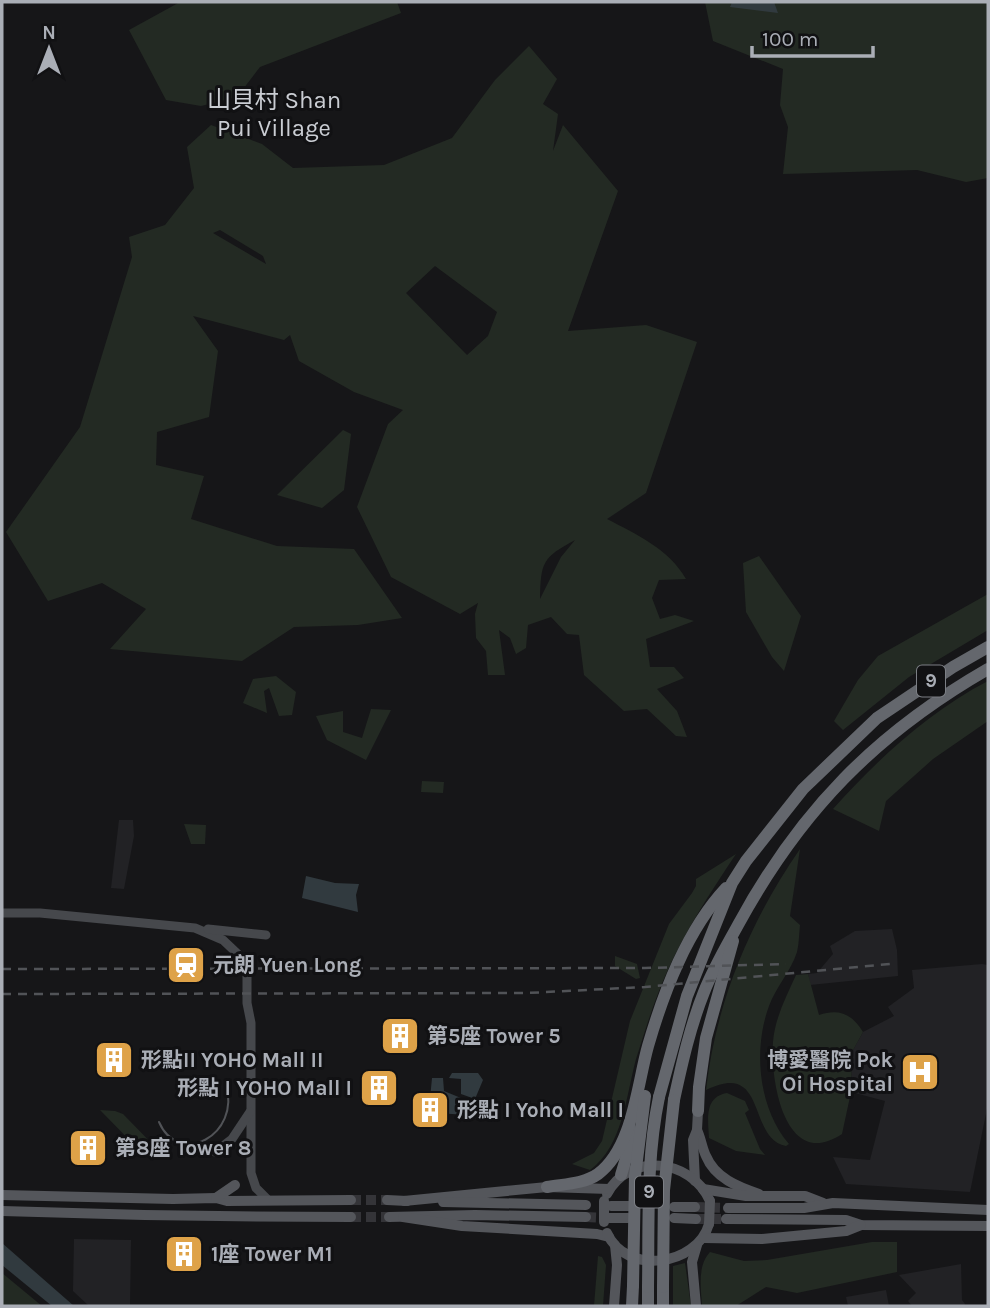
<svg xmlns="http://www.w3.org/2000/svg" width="990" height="1308" viewBox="0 0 990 1308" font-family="Karla,'Noto Sans TC',sans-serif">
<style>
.built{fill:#222225}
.green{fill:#232a23;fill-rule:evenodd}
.water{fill:#313a3f}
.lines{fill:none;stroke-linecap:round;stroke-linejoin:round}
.primary-tunnel{stroke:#343438;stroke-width:10;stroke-dasharray:10 5;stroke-linecap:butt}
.secondary{stroke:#46484c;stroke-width:9}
.primary{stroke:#54565b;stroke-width:10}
.highway{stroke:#64676d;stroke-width:12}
.tram{stroke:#515357;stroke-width:2}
.rail{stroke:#515357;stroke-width:2.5;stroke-dasharray:9 7;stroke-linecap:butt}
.primary-bridge{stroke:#54565b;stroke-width:10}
.highway-bridge{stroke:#64676d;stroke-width:12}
.labels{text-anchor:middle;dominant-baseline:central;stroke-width:6;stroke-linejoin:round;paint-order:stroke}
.shield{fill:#111113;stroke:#7c7f85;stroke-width:2}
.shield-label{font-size:19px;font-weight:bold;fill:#aaaeb6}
.poi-label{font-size:21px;font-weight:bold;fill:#aaaeb6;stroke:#111113;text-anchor:start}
.quarter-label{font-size:24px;fill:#cacdd3;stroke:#111113}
</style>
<rect width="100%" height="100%" fill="#161618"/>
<g class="built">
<polygon points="119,820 133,820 134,836 124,889 111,888"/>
<polygon points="892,929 897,950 898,976 810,985 808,974 817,973 833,954 830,946 855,931"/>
<polygon points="982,964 988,965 988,1104 970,1192 846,1184 833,1157 870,1160 885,1101 851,1092 852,1052 863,1032 894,1016 888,1007 914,988 912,970"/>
<polygon points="74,1239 131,1240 130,1306 89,1306 73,1291"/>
<polygon points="961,1264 962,1300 965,1304 964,1306 912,1306 908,1301 916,1293 899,1275"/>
<polygon points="886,1290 889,1306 848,1306 846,1297"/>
</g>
<g class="green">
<polygon points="180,2 397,2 401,13 260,67 237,97 201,106 166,100 129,30"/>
<polygon points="705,2 988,2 988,178 966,182 917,170 783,174 788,127 780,105 783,69 713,41"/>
<path d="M529,46l28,33 -14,25 15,10 -5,37 10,-26 55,66 -50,140 78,-6 51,17 -51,151 -39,26c29,15 62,30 79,60l-27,1 -7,18 8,21 15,-4 19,6 -48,18 4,28h24l10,11 -27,11 20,22 10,26 -11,-1 -29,-27 -23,2 -40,-36 -5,-40 -12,-1 -16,-17 -23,8 -2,23 -10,6 -6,-16 -11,-8 6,45h-17l-2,-24 -10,-13 -1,-24 3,-11 -18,11 -69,-37 -34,-70 31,-83 15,-14 -49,-18 -55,-31 -9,-26 -6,5 -91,-24 25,35 -9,66 -52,15 -1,33 48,11 -13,43 86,27 77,3 48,69 -44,7 -64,2 -52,34 -132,-12 36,-40 -44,-26 -54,18 -42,-69 74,-105 52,-170 -3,-20 36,-12 29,-37 -7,-41 24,-22 51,19 31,24 91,-3 68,-27 43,-58zM220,230l43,26 3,8 -53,-31zM435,266l62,46 -9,24 -21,19 -61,-62zM575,540l-14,17 -21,42c1,-37 2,-41 35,-59z"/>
<polygon points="343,430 351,434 344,490 322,508 277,495"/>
<polygon points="759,556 801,616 784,671 772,657 746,612 743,563"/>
<polygon points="988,594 988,630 909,677 843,730 834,721 858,680 878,656"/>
<polygon points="276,676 296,692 292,715 279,716 269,688 264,691 267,713 243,703 253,679"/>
<path d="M988,681v40l-55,38 -47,42 -7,30 -46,-22c44,-49 95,-97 155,-128z"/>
<polygon points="371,709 391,710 366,760 327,740 316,716 343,711 343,732 362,738"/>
<polygon points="422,781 444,782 443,793 421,792"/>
<polygon points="184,824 206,825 205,844 191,844"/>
<path d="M800,849l-10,67 10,9c-1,9 -1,19 -3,27 -6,19 -21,35 -28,54 -16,43 -11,102 20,138l-3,2c-39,-7 -18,-87 -80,-56 10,-88 44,-169 94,-241z"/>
<path d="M736,854c-26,39 -51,77 -70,120 -12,27 -21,57 -30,85 -10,37 -13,87 -46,111l-18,-6 22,-11 8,-12 28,-120 39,-97 23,-31 4,-7v-7z"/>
<polygon points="615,956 637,964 640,978 636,979 615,966"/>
<path d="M808,974l11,41c20,-7 33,-1 44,17l-11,20 -1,40 -9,42c-57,38 -72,-54 -69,-92 2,-24 13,-45 23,-67z"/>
<path d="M727,1093l18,8 4,9 -4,3 15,36 5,6 -29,-4 -27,-13c-1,-19 -5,-41 18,-45z"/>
<polygon points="100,1110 115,1111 123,1114 162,1154 162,1157 146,1157"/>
<path d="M872,1242h25v30l-100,21 -31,-6 -30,19h-34c-1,-18 -5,-40 8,-54l34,9 23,-1z"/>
<polygon points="598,1256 602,1257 606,1265 603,1306 594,1306"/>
<polygon points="685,1263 691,1306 673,1306 673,1266"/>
<polygon points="2,1273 42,1306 2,1306"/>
</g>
<g class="water">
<polygon points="732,2 774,2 778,13 730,7"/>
<polygon points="306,876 335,883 359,884 356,895 358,912 302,898"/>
<polygon points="452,1073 478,1073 483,1080 475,1099 461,1094 461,1079 449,1078"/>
<polygon points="432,1078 443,1078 444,1091 473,1103 473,1107 480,1108 479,1119 469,1119 469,1115 418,1112 420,1099 430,1099"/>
<polygon points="2,1243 74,1306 52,1306 2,1265"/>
</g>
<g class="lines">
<g class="primary-tunnel">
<polyline points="351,1200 387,1200"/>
<polyline points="695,1207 728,1208"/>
<polyline points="351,1217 389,1217"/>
<polyline points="586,1217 609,1218"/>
<polyline points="696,1219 726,1219"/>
</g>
<g class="secondary">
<polyline points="2,913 40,913 195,928 223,940 242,958 247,969 247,1003 251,1023 251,1173 256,1188 268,1200"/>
<polyline points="208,929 266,935"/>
<polyline points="215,1152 232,1139 250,1112"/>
</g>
<g class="primary">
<path d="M697,1130c4,8 5,18 9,26 9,22 32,31 53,38"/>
<polyline points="695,1181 693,1140 697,1130 698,1111"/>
<polyline points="703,1189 746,1196 805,1196 823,1203"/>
<path d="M607,1194c22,-42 84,-36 103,7"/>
<polyline points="2,1195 173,1199 216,1198 227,1201 351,1200"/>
<polyline points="216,1198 235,1185"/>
<polyline points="387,1200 407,1201"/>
<polyline points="404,1201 547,1187 609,1189"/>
<polyline points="443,1202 586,1205"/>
<polyline points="611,1206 629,1206"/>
<polyline points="674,1207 695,1207"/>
<polyline points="728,1208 804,1208 833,1203 988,1210"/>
<path d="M2,1211c116,4 232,6 349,6"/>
<polyline points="389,1217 475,1215 586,1217"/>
<polyline points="403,1217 462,1226 597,1234 609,1237"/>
<polyline points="609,1218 628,1218"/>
<polyline points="674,1218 696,1219"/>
<polyline points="726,1219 846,1220 861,1225 988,1226"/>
<path d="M607,1233c19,43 90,33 102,-9"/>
<polyline points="704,1238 762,1239 846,1231 861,1225"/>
<polyline points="614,1306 617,1265 615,1245"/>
<polyline points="696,1306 692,1262 697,1245"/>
</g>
<g class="highway">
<polyline points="659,1097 687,996 732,883 746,861 803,789 877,718 953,667 988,647"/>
<path d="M674,1100c8,-37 16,-73 30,-108 9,-23 22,-45 34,-67 62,-114 137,-191 250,-256"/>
<polyline points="698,1111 699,1087 706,1038 733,941"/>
<polyline points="621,1175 630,1145 630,1128"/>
<path d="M547,1187c16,-3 37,-3 51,-13 35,-26 39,-89 50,-128 16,-55 39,-116 78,-158"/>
<polyline points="632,1306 633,1286"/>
<polyline points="648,1306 648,1287"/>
<polyline points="663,1306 663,1287"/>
</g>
<path class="tram" d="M159,1122c20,46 82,13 67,-37"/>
<g class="rail">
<polyline points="2,969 645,968 786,964"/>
<polyline points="2,994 527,993 645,987 890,964"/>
</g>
<g class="primary-bridge">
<polyline points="604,1222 604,1201"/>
<polyline points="709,1224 710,1201"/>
</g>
<g class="highway-bridge">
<polyline points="633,1286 635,1176 645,1096"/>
<path d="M648,1287c1,-63 -2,-128 11,-190"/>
<polyline points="663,1287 664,1190 674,1100"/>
</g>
</g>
<defs>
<g id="station-square" transform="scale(2.0125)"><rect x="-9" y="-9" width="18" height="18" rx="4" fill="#dea248" stroke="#111113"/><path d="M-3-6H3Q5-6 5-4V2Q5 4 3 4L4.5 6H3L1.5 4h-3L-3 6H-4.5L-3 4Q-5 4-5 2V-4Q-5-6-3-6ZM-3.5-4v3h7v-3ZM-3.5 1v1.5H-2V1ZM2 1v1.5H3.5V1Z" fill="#fff"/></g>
<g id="building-square" transform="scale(2.0125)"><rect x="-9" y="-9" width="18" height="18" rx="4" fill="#dea248" stroke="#111113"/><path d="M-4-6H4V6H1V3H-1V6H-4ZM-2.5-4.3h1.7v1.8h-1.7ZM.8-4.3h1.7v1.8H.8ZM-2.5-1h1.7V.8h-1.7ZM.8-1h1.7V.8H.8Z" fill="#fff"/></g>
<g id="hospital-square" transform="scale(2.0125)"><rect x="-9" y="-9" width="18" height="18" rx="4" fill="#dea248" stroke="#111113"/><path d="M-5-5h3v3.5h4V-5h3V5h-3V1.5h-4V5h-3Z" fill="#fff"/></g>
</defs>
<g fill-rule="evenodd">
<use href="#station-square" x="186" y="965"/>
<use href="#building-square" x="400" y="1036"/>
<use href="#building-square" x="114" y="1060"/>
<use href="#hospital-square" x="920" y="1072"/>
<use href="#building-square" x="379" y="1088"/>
<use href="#building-square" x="430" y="1110"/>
<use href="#building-square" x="88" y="1148"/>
<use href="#building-square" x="184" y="1254"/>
</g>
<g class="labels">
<g class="shield">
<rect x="917" y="665.5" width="28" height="31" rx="5"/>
<rect x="635" y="1176.5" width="28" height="31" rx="5"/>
</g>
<g class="shield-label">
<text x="931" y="681">9</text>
<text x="649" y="1192">9</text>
</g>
<g class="poi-label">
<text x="213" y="965">元朗 Yuen Long</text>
<text x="427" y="1036">第5座 Tower 5</text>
<text x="141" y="1060">形點II YOHO Mall II</text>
<text x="893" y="1060" text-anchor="end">博愛醫院 Pok<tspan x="893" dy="24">Oi Hospital</tspan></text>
<text x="352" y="1088" text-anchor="end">形點 I YOHO Mall I</text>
<text x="457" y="1110">形點 I Yoho Mall I</text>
<text x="115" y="1148">第8座 Tower 8</text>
<text x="211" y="1254">1座 Tower M1</text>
</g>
<g class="quarter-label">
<text x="274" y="100">山貝村 Shan<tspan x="274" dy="28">Pui Village</tspan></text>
</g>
</g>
<rect width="990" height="1308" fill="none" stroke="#aaaeb6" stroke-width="7"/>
<g transform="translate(49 49)" stroke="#111113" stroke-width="5" paint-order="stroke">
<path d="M0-5L12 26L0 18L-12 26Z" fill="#aaaeb6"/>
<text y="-10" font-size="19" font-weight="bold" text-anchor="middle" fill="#aaaeb6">N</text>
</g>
<path d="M752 46v10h121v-10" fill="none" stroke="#aaaeb6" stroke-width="3.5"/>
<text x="762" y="46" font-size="21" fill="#aaaeb6" stroke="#111113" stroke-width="5" paint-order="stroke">100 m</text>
</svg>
